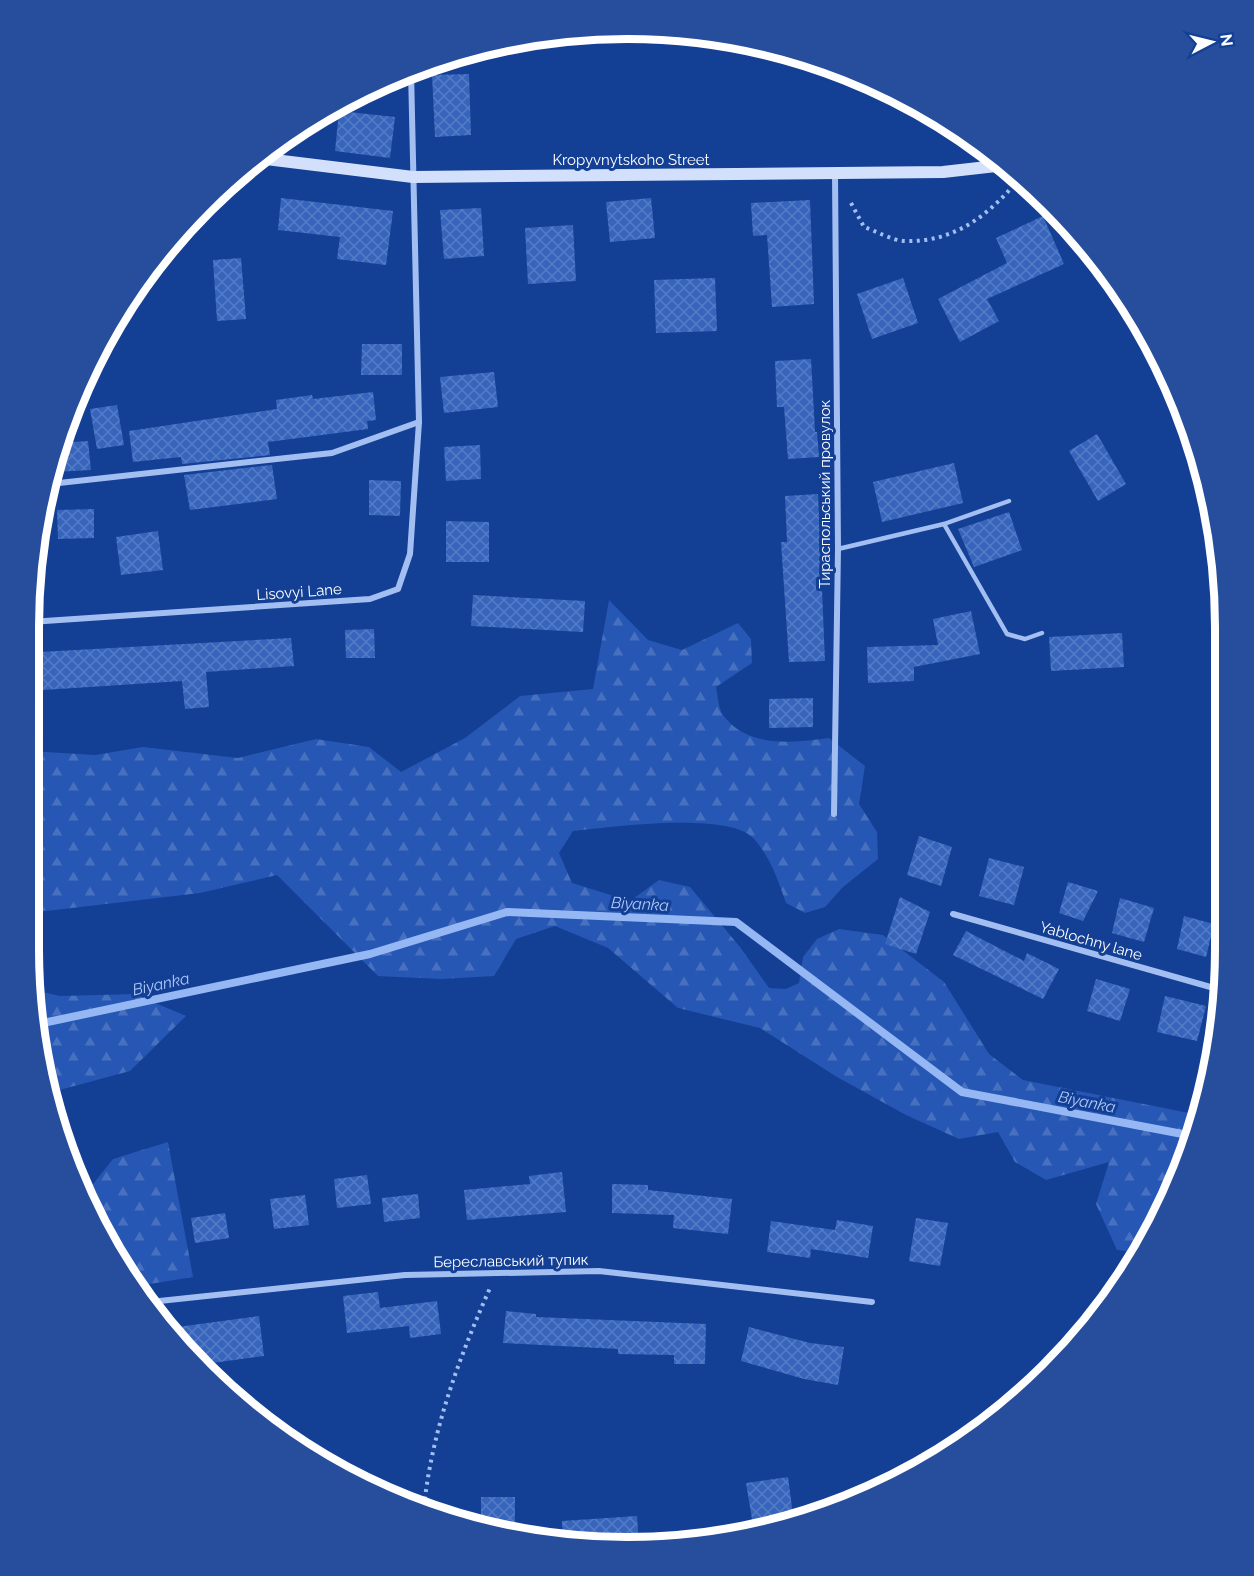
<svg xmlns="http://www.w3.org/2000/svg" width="1254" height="1576" viewBox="0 0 1254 1576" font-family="Raleway,sans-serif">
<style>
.forest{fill:url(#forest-firs)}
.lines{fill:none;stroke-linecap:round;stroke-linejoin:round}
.stream{stroke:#95b8f5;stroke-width:8}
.building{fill:url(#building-cross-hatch)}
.path{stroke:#a3bff2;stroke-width:4;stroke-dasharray:3 4.5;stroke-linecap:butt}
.service{stroke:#a3bff2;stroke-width:4.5}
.minor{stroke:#a3bff2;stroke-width:6}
.secondary{stroke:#d2e0fc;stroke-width:12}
.labels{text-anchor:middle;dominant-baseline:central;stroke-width:6;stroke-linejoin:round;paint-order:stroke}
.street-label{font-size:15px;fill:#fff;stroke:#133f95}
.water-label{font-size:16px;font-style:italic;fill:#afc9f9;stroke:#133f95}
.rim{fill:none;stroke:#fff;stroke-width:8}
</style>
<defs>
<pattern id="forest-firs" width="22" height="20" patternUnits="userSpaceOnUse" patternTransform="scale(1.5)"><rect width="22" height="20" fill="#2657b4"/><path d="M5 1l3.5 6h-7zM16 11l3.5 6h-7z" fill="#4770bf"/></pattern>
<pattern id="building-cross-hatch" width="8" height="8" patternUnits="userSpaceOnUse" patternTransform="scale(1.5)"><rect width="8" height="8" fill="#3765bc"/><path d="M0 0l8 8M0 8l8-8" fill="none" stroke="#557cc6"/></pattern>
</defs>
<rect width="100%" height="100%" fill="#133f95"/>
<g class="forest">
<path d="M609,600l39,40 34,10 56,-27 13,16 1,24 -36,24c2,8 2,21 7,28 24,33 70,28 106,23l36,28 -6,38 18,28 1,27 -35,28 -18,20 -20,6 -19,-10c-8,-23 -16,-47 -33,-65 -25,-27 -144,-11 -180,-7l-14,22 13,30 58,18 29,-21 31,7 50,60 29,41 17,1 13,-6 4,-26 14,-18 22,-10 44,6 61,47 45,72 34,26 176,35 -19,63 -43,74 -20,-2 -21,-46 13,-42 -63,18 -31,-18 -17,-30 -39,7 -53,-24 -69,-38 -77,-49 -82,-20 -70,-60 -53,-22 -39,13 -22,37 -53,3 -63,-3 -101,-101 -77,18 -171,20v-162l66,4 48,-8 95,11 78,-19 53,8 32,25 64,-34 55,-42 73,-7z"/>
<polygon points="34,990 60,996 134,994 186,1016 130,1071 52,1092 59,1128 49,1104"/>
<polygon points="168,1142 193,1277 137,1286 109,1248 86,1193 113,1159"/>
</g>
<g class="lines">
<polyline class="stream" points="38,1024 370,954 507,912 736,922 962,1092 1193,1136"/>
</g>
<g class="building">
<polygon points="469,74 471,135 435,137 432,75"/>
<polygon points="339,111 395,117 390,158 335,151"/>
<polygon points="281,198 393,211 386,265 337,259 340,237 278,230"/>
<polygon points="651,198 655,238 610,242 606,202"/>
<polygon points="810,200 814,304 772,307 767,235 753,236 751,203"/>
<polygon points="481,208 484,256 444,259 440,210"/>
<polygon points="1043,216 1064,264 987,299 999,321 960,342 938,299 1007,263 996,238"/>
<polygon points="573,225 576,281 528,284 525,228"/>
<polygon points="241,258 246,319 217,321 213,260"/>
<polygon points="715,278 717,331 656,333 654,280"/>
<polygon points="903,278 918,323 872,339 857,294"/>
<polygon points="362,344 402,344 402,375 361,375"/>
<polygon points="811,359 815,432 817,432 819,457 788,459 784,407 777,407 775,361"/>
<polygon points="494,372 498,407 444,413 440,377"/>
<polygon points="373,392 376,420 367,421 368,429 268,442 270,455 182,464 181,457 133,462 129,431 277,409 276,400 312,395 313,399"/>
<polygon points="117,405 124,445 97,449 90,409"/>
<polygon points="1097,434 1126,484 1098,501 1069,451"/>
<polygon points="88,441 91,470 53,472 59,443"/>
<polygon points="480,445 481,479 446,481 444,447"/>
<polygon points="954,463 963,503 882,522 873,482"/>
<polygon points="272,465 277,499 190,510 184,475"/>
<polygon points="369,480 401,481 400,516 369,515"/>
<polygon points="818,494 825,661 789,662 781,542 787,542 785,496"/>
<polygon points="94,509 94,538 58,539 57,510"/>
<polygon points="1009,512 1022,550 974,567 958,529"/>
<polygon points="446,521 489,522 489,562 446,562"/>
<polygon points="158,531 163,570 121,575 116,537"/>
<polygon points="473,595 585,601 583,632 471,626"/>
<polygon points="971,611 980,654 914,667 914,681 868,683 867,647 938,645 933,619"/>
<polygon points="374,629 375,658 346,658 345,630"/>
<polygon points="1122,633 1124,667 1051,671 1049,637"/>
<polygon points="291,638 294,666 206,672 209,707 185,709 182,681 43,690 40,652"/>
<polygon points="813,698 813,727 769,728 769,699"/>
<polygon points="919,836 952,847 941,886 907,875"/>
<polygon points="989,858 1024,867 1014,905 979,896"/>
<polygon points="1068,882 1098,891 1083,921 1059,913"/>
<polygon points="900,897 930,912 916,954 885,944"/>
<polygon points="1120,898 1154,908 1144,942 1112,933"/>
<polygon points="1184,916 1214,924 1206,957 1177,949"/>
<polygon points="966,931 1024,961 1027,953 1059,969 1043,999 953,955"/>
<polygon points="1096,979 1130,989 1120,1021 1087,1011"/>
<polygon points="1165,996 1206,1006 1197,1041 1157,1032"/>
<polygon points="562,1172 566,1212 467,1220 464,1190 530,1184 529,1176"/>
<polygon points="367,1175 371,1204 337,1208 334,1179"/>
<polygon points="612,1184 648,1185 648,1190 732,1199 728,1234 673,1228 674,1215 612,1213"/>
<polygon points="418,1194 420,1218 384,1222 382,1198"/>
<polygon points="305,1195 309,1225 274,1229 270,1199"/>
<polygon points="225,1213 229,1238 195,1243 191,1218"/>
<polygon points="916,1218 948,1223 940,1266 909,1261"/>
<polygon points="837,1220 873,1226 868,1258 811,1249 810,1258 767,1252 771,1221 835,1230"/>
<polygon points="378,1292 380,1308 437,1301 441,1334 410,1338 409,1326 347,1333 343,1296"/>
<polygon points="506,1311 536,1314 536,1317 706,1324 705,1364 674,1364 674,1355 618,1354 618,1349 503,1343"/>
<polygon points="259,1316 264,1356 198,1365 170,1328"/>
<polygon points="749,1327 810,1343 844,1347 838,1385 804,1379 741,1361"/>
<polygon points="788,1477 794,1522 782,1527 754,1531 746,1483"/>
<polygon points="481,1497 515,1497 515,1533 481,1528"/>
<polygon points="637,1516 639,1546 627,1547 563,1539 562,1521"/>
</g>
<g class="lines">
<g class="path">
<path d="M851,203l13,24c12,4 27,13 40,14 50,2 85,-26 115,-62"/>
<path d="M424,1507c8,-77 35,-149 66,-219"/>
</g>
<g class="service">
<polyline points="944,524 1007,634 1025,639 1042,633"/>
<polyline points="838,549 944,524 1009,501"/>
</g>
<g class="minor">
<polyline points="50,484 332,453 419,422"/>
<polyline points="30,622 370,599 398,589 410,554 419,422 411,71"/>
<polyline points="834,814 838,549 835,174"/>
<polyline points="953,914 1221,990"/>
<polyline points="150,1302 405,1275 599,1271 872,1302"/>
</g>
<polyline class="secondary" points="258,158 413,177 943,172 1005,165"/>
</g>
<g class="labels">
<g class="street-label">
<text x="631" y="160">Kropyvnytskoho Street</text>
<text transform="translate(825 494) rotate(-90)">Тираспольський провулок</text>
<text transform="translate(299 592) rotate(-4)">Lisovyi Lane</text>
<text transform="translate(1091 941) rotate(16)">Yablochny lane</text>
<text transform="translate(511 1261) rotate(-1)">Береславський тупик</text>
</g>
<g class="water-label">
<text transform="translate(640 904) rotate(3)">Biyanka</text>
<text transform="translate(161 984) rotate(-12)">Biyanka</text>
<text transform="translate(1087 1102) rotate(11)">Biyanka</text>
</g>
</g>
<path d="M0 0H1254V1576H0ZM627 39H627A588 588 0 0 1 1215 627V949A588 588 0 0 1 627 1537H627A588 588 0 0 1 39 949V627A588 588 0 0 1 627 39Z" fill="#264e9d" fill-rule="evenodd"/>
<path class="rim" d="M627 39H627A588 588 0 0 1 1215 627V949A588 588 0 0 1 627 1537H627A588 588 0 0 1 39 949V627A588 588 0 0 1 627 39Z"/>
<g transform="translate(1212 42) rotate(83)" stroke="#133f95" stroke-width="4.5" paint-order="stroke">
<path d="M0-4.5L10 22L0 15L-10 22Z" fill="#ffffff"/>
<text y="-9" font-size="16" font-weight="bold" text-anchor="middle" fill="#ffffff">N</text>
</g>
</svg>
